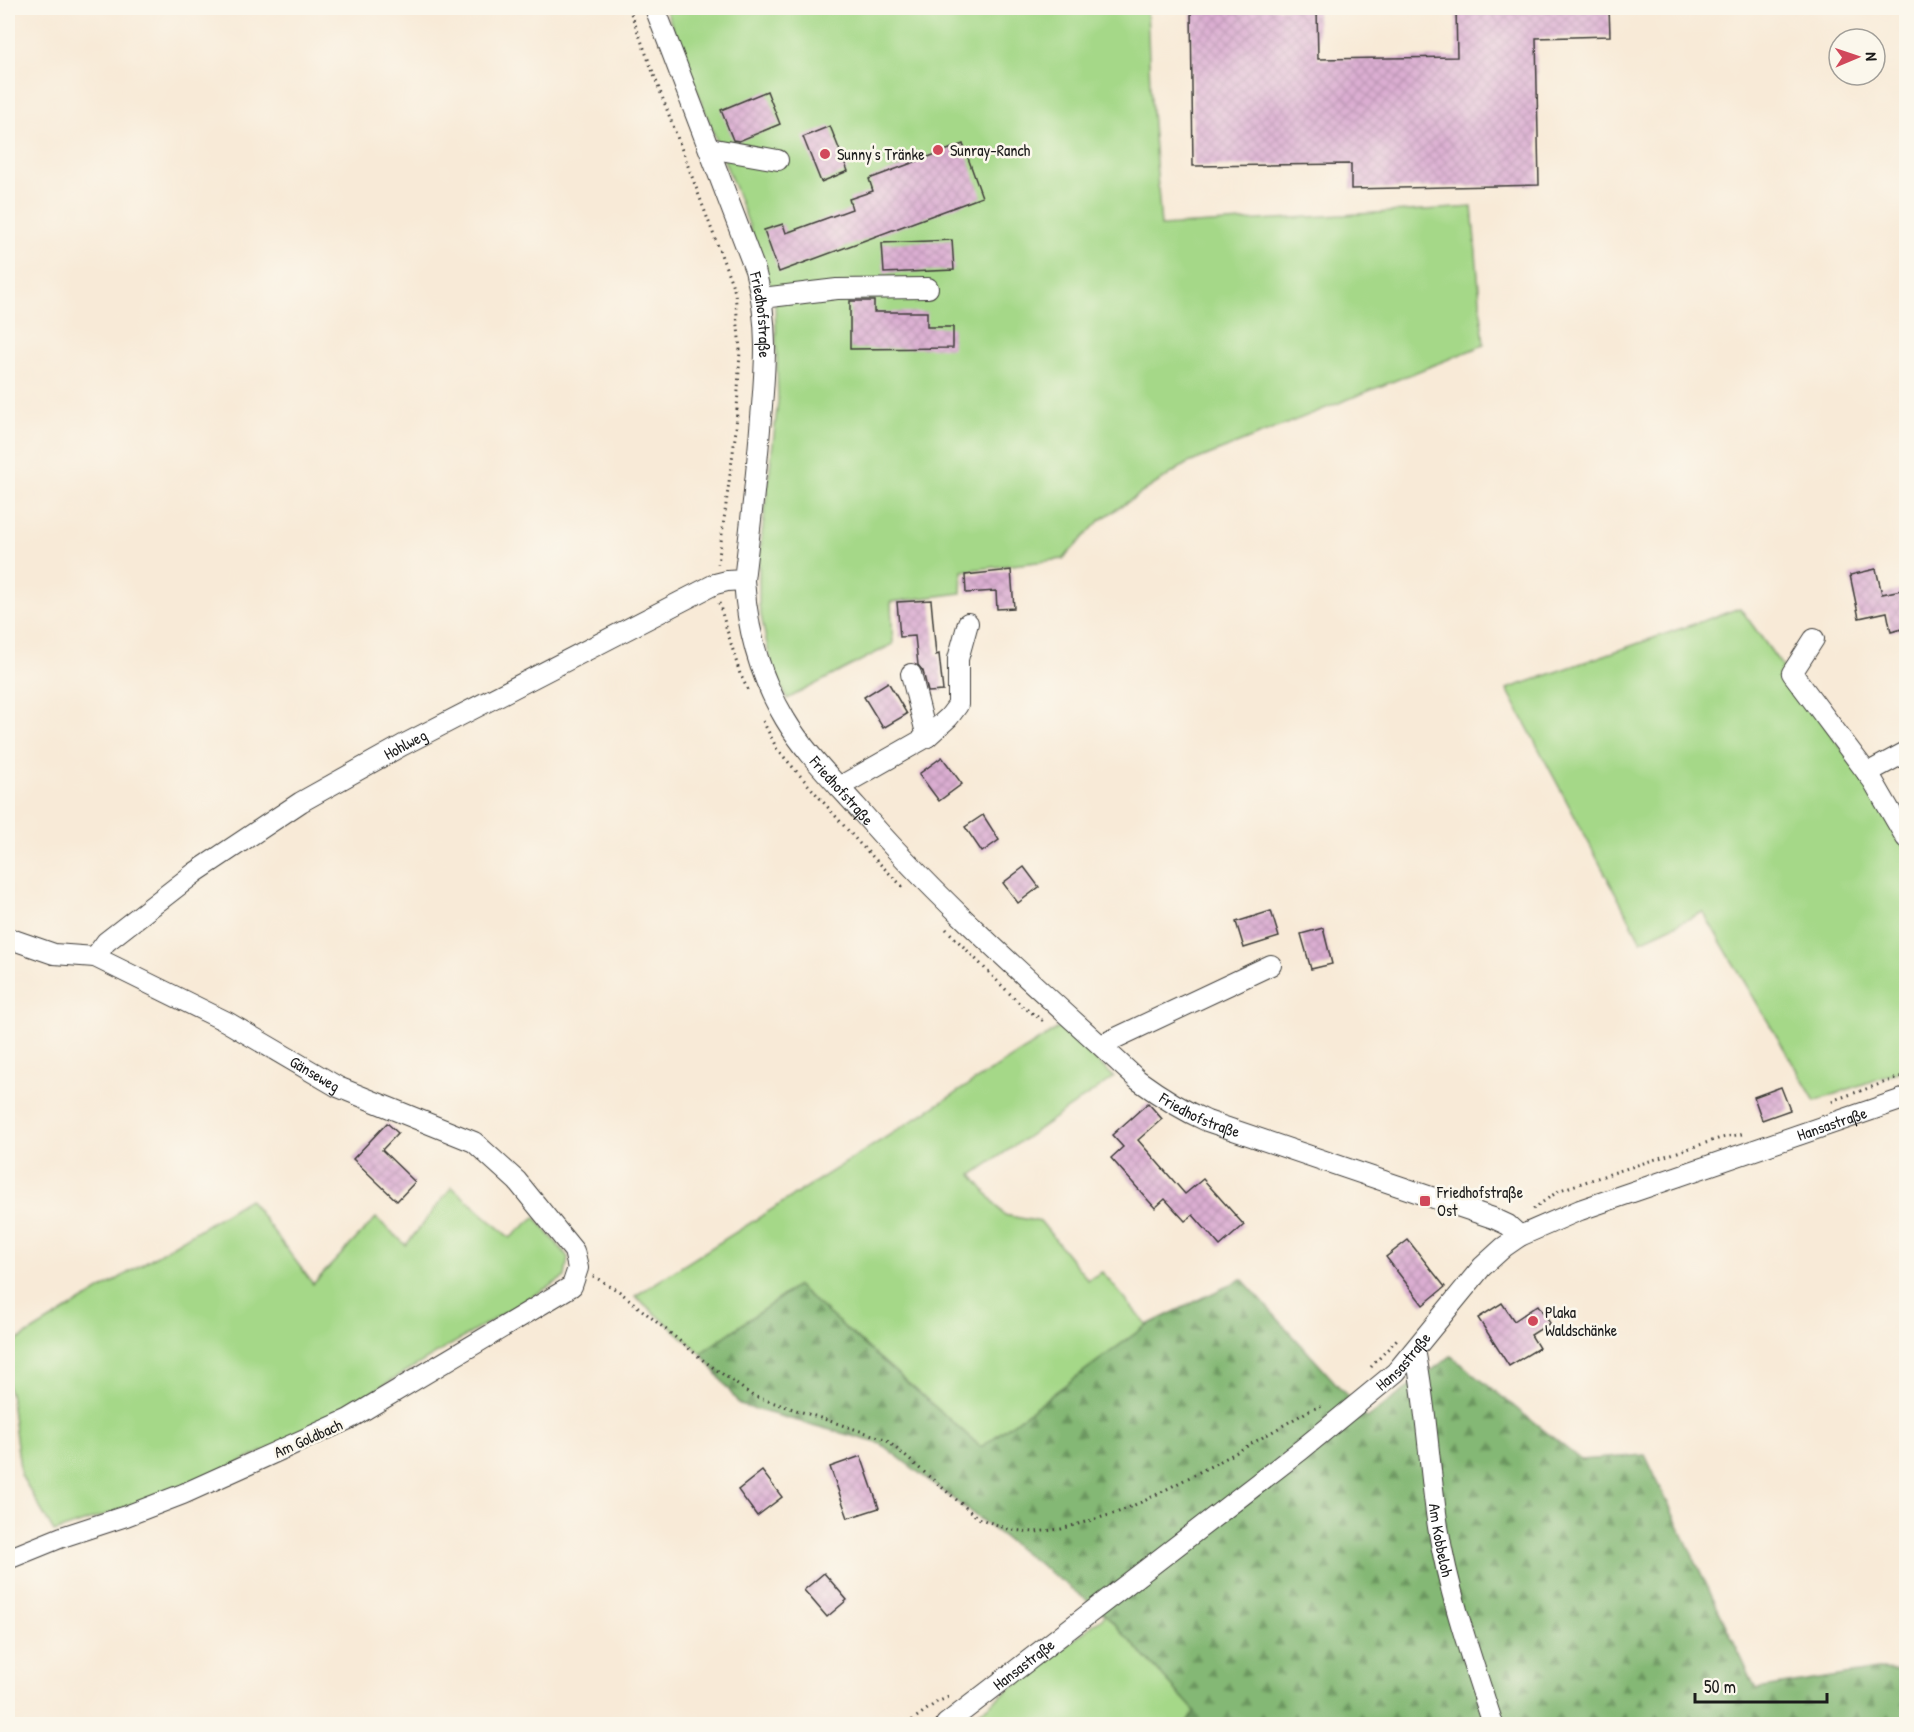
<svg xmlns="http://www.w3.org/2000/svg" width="1914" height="1732" viewBox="0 0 1914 1732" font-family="'Patrick Hand',sans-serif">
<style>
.grass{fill:#a5d888;stroke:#607a52;stroke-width:1.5}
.forest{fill:url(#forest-firs);stroke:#506a48;stroke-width:1.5}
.building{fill:url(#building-cross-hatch)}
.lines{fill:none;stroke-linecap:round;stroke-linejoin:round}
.minor-casing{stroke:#3d3b38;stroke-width:22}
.path{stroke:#3d3b38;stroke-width:3;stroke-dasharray:1.5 4.5;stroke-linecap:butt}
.minor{stroke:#fff;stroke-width:20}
.poi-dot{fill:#d1495b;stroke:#fbf7ec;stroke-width:2}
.labels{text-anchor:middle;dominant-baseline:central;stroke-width:5;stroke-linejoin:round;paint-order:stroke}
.poi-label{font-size:16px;fill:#1c1c1c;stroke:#fbf7ec;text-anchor:start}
.street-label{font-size:16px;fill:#1c1c1c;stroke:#fbf7ec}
</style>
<defs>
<pattern id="forest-firs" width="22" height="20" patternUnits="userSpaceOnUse" patternTransform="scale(1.5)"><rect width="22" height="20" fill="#84b874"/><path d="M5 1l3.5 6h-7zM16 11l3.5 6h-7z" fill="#6b955e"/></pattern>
<pattern id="building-cross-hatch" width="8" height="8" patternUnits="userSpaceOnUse" patternTransform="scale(1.5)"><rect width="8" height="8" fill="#dbaed2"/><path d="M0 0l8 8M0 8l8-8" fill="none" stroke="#bb95b4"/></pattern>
</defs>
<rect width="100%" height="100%" fill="#fbf7ec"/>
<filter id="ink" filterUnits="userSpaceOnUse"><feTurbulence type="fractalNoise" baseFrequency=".0167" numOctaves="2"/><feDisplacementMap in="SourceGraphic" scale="12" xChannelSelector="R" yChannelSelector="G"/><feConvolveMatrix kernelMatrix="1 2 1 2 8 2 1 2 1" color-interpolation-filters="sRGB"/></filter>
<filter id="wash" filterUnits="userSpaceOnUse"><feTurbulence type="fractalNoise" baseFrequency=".008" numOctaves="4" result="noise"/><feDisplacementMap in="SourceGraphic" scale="24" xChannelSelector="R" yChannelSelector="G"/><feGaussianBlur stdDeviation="1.35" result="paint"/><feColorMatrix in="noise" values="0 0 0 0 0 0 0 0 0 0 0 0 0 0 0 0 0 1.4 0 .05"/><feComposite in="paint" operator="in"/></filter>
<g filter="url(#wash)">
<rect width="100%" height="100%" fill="#f8ead7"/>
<g class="grass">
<polygon points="665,8 1147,8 1150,86 1161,226 1472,207 1484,345 1186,464 1100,520 1063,559 962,571 961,593 891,602 893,644 787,699 771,664 759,606 759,560 778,401 775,300 745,214"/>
<polygon points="1740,608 1869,786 1906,850 1906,1069 1815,1101 1703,912 1641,941 1507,689"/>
<polygon points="1060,1027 1114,1077 972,1175 1004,1215 1041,1222 1088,1280 1102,1272 1147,1325 981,1447 797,1286 701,1353 635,1296"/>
<polygon points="452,1187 510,1238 535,1217 568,1257 565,1277 301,1434 179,1490 54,1532 21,1475 10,1393 8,1387 8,1346 249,1199 313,1284 376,1218 406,1245"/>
<polygon points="1106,1615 1195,1711 1186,1724 964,1724"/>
</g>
<polygon class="forest" points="1242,1279 1367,1418 1451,1356 1581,1460 1645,1455 1756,1689 1876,1670 1906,1671 1906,1724 1186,1724 1195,1711 1106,1615 881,1444 740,1405 701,1353 797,1286 981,1447 1147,1325"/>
<g id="blocks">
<g class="building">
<polygon points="1245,8 1317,8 1318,59 1457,57 1456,8 1609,8 1610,36 1536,38 1539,185 1351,189 1351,164 1193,166 1191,10 1245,9"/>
<polygon points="767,91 780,124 739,141 733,140 721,110"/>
<polygon points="830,126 848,171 821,182 803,137"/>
<polygon points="963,144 982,197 779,272 764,230 783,224 786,233 852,209 849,199 873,191 869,179"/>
<polygon points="952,240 954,270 884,273 882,243"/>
<polygon points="850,301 874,301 874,312 927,312 927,327 953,327 953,348 850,349"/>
<polygon points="1876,569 1882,594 1906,589 1906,628 1891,632 1887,612 1859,618 1850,575"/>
<polygon points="1011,570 1014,608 997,609 996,591 966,593 965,575"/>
<polygon points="931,600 936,655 939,654 943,691 928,692 923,671 918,665 915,636 900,637 897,602"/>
<polygon points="888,682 907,714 883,728 864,697"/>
<polygon points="942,757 962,784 939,801 919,774"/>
<polygon points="983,815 999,840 982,852 965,827"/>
<polygon points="1024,867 1039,887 1018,903 1003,883"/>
<polygon points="1271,911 1279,937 1244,948 1236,922"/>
<polygon points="1323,928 1332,964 1311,969 1301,934"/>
<polygon points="1781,1087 1790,1110 1762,1120 1754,1097"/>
<polygon points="1148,1103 1162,1119 1138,1140 1185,1194 1203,1179 1244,1225 1220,1246 1193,1215 1185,1221 1165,1199 1155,1208 1111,1158 1123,1147 1112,1135"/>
<polygon points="387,1123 398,1133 382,1150 415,1182 397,1201 353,1159"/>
<polygon points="1408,1240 1445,1287 1423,1305 1386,1257"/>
<polygon points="1502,1303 1514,1321 1538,1305 1550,1323 1531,1335 1539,1348 1509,1366 1478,1318"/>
<polygon points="861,1456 879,1508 848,1518 830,1467"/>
<polygon points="762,1471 782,1497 757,1516 738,1490"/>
<polygon points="824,1573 847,1600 827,1617 804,1590"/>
</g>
</g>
</g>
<g filter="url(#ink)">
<use href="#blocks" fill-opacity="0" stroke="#3d3b38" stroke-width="1.5"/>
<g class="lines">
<g class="minor-casing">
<g id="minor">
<path id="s1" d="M655,8l100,262c15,55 10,102 5,159 -4,51 -10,101 -16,151 3,49 16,97 41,139 19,32 47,60 72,88 86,99 185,184 281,273 22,16 44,30 69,41l286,97 15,7 12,11"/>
<polyline points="709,148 778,160"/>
<polyline points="762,298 837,289 928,288"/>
<polyline points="1814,639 1792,673 1873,781 1906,838"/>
<polyline points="911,674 927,737"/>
<polyline points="1867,773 1906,752"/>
<polyline points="839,787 927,737 949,717 958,705 958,659 968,623"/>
<path id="s2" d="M8,938l46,16 41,3 132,65 111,65 136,55 43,39 57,70 4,17 -6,18 -223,133 -166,75 -57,22 -64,21 -54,22"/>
<path id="s3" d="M95,957l11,-15 90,-70 105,-70 102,-57 312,-161 12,-3 17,-1"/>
<polyline points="1101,1045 1271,965"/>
<path id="s4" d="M1415,1350c12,59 14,118 23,177 11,68 34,133 55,197"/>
<path id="s5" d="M946,1724l355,-274 95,-78 86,-105 22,-20 16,-11 60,-26 326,-112"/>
</g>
</g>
<g class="path">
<polyline points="629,8 735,292 740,350 736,430 718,564"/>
<polyline points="719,603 740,674 748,690"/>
<polyline points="763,721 777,749 859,843 903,887"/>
<polyline points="946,929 1022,1006 1042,1020 1044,1019"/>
<polyline points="1832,1102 1837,1099 1906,1075"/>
<polyline points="1533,1209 1560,1190 1721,1138 1742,1134"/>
<polyline points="593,1276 620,1292 703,1360 753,1396 885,1439 978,1518 1011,1530 1035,1532 1061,1529 1116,1513 1146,1500 1230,1456 1310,1410 1325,1405"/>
<polyline points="1371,1367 1399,1337"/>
<polyline points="907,1724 937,1702 951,1696"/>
</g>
<use href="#minor" class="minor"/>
</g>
</g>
<g class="poi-dot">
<circle cx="938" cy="150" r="6"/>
<circle cx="825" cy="154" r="6"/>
<rect x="1419" y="1195" width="12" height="12" rx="3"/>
<circle cx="1533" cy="1321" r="6"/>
</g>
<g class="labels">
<g class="poi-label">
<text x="950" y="150">Sunray-Ranch</text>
<text x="837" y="154">Sunny's Tränke</text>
<text x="1437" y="1192">Friedhofstraße<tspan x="1437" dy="18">Ost</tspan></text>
<text x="1545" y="1312">Plaka<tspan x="1545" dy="18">Waldschänke</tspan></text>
</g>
<g class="street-label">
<text stroke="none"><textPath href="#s1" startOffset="326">Friedhofstraße</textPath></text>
<text stroke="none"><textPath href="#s3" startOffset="378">Hohlweg</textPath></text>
<text stroke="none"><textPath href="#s1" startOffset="830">Friedhofstraße</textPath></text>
<text stroke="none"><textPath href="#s2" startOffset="339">Gänseweg</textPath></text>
<text stroke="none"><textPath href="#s1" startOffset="1316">Friedhofstraße</textPath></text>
<text stroke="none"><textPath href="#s5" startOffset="1088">Hansastraße</textPath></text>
<text stroke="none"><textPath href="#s5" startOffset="584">Hansastraße</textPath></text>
<text transform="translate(308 1438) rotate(-24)">Am Goldbach</text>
<text stroke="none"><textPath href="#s4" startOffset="192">Am Kobbeloh</textPath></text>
<text stroke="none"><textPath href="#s5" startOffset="98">Hansastraße</textPath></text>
</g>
</g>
<rect width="1914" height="1732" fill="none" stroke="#fbf7ec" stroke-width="30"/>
<g transform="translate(1857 57) rotate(88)"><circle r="28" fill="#fbf7ec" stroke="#a29f99" stroke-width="1.5"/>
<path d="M0-4.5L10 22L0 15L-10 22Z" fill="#d1495b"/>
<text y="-9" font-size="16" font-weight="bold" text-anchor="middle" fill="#1c1c1c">N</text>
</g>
<path d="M1695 1693v9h132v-9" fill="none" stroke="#1c1c1c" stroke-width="3"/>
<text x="1704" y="1693" font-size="18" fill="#1c1c1c" stroke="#fbf7ec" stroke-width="4.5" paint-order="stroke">50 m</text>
</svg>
